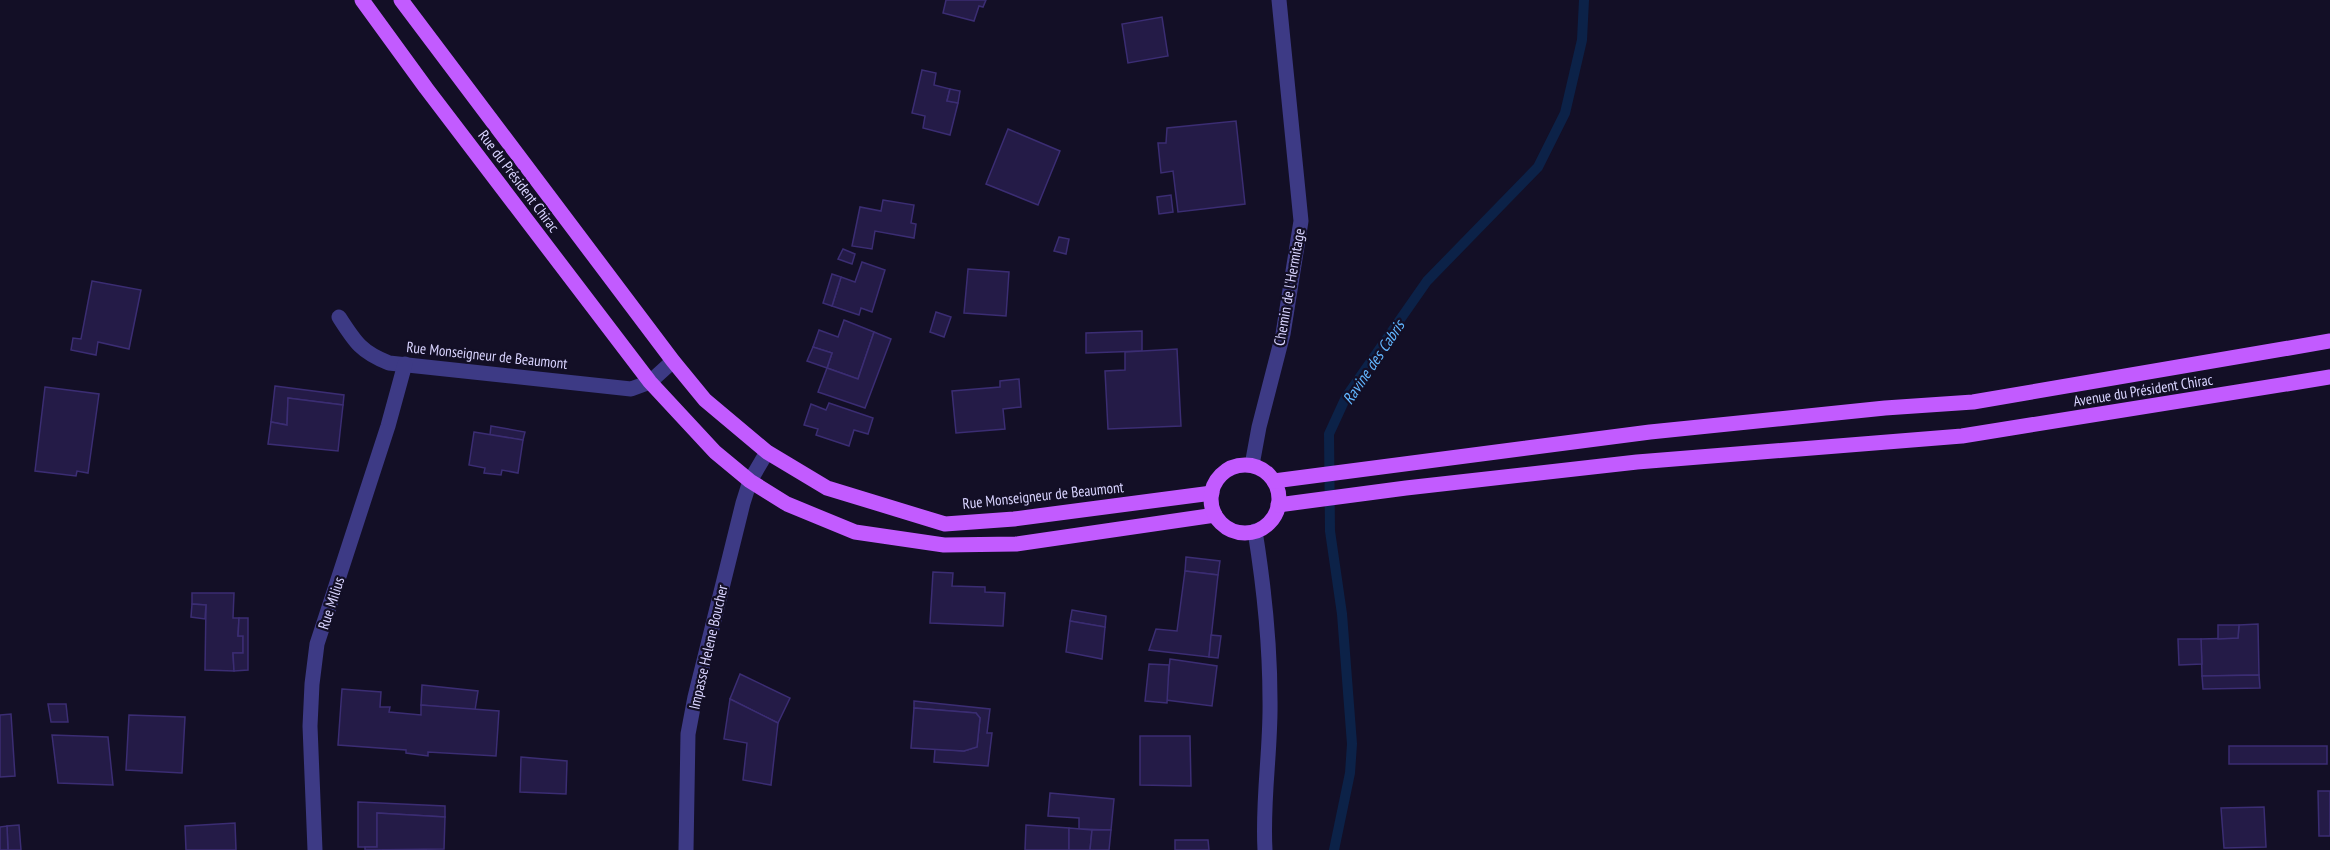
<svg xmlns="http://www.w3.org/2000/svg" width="2330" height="850" viewBox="0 0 2330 850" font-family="'PT Sans Narrow',sans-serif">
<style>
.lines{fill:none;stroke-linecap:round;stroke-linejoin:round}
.stream{stroke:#0c2248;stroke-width:10}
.building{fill:#241b47;stroke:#3b2d73;stroke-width:1.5}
.minor{stroke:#3d3a85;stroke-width:15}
.major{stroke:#c25bff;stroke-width:15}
.labels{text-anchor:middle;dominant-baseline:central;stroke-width:4.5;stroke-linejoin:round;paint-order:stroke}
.street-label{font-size:15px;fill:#d9d4ff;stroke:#130f26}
.water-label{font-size:16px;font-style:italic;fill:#62b6ff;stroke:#130f26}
</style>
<rect width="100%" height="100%" fill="#130f26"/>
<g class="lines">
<polyline class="stream" points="1334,850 1350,773 1352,744 1342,614 1330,531 1329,434 1346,397 1427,281 1538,167 1565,113 1582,40 1584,0"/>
</g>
<g class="building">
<polygon points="946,0 986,0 983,7 979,6 974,21 943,13"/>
<polygon points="1162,17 1168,56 1128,63 1122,24"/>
<polygon points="922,70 936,73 934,85 950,89 947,101 958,103 950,135 923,128 925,116 912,113"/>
<polygon points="950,89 960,91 958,103 947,101"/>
<polygon points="1236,121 1245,204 1178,212 1173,171 1161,173 1158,143 1166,143 1167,128"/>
<polygon points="1008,129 1060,151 1038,205 986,184"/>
<polygon points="1171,195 1173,212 1159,214 1157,197"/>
<polygon points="883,200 914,205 911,223 916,224 914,238 875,231 872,249 852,246 860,207 881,211"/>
<polygon points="1059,237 1069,239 1066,254 1054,251"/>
<polygon points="843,249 855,254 852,264 838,259"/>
<polygon points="862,262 885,270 872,312 861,308 859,315 832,306 841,277 855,282"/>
<polygon points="968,269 1009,272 1006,316 964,313"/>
<polygon points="832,274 841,277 832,306 823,303"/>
<polygon points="92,281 141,290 129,349 98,342 96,355 71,350 73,338 81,339"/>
<polygon points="936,312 951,317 944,337 930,332"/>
<polygon points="844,320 874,332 858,379 827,368 832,353 813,347 819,330 838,337"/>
<polygon points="1142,331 1142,351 1086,353 1086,333"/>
<polygon points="874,332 891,339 865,408 818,392 827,368 858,379"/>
<polygon points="813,347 832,353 827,368 807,361"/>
<polygon points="1177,349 1181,426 1108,429 1105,371 1125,370 1125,352"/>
<polygon points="1019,379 1021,407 1003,409 1005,429 956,433 952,391 1000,387 1000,381"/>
<polygon points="275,386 344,395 343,405 288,398 287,425 271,422"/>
<polygon points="45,387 99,394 88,473 77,471 76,476 35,471"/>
<polygon points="288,398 343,405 338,451 268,444 271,422 287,425"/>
<polygon points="829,403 873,418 868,434 854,430 849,446 816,435 818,429 804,425 811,404 826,410"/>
<polygon points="491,426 525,432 523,440 490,435"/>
<polygon points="474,432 523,440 518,473 502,470 501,475 484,473 485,468 469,465"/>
<polygon points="1186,557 1220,561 1218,575 1185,571"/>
<polygon points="1185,571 1218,575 1209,657 1149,650 1156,629 1177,631"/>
<polygon points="933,572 953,573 952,586 985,587 985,592 1005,593 1003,626 930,623"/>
<polygon points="192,593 234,593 233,618 239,618 238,636 243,636 243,653 233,653 234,671 205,670 206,605 192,604"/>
<polygon points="192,604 206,605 205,619 191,617"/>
<polygon points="1072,610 1106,616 1105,627 1070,621"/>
<polygon points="239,618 248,618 248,670 234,671 233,653 243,653 243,636 238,636"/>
<polygon points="1070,621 1105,627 1102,659 1066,652"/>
<polygon points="2258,624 2259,675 2202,676 2201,639 2238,638 2239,625"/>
<polygon points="2218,625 2239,625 2238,638 2218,639"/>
<polygon points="1211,635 1221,636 1218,658 1209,657"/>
<polygon points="2178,639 2201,639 2202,664 2179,665"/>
<polygon points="1170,659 1217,666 1212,706 1166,700"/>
<polygon points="1149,664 1169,665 1167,703 1145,701"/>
<polygon points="740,674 790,698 778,723 730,699"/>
<polygon points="2259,675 2260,688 2203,689 2202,676"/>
<polygon points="422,685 478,691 475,710 421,705"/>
<polygon points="342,689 381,692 380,707 390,707 389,712 421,715 421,705 499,711 496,756 428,752 428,756 406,753 406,750 338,745"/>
<polygon points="730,699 778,723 771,785 743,780 747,743 724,739"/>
<polygon points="914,701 990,709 987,733 992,733 988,766 934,762 935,749 964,751 977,747 980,718 976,713 914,708"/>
<polygon points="48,704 66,704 68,722 51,722"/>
<polygon points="914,708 976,713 980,718 977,747 964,751 911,748"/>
<polygon points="11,714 15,776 0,777 0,715"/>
<polygon points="129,715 185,717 182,773 126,770"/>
<polygon points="52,735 108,737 113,785 58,783"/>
<polygon points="1140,736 1190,736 1191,786 1140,785"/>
<rect x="2229" y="746" width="98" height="18"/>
<polygon points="521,757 567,761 566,794 520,792"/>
<polygon points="2318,791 2330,791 2330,836 2319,836"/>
<polygon points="1050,793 1114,799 1111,830 1079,829 1079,818 1048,816"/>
<polygon points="358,802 445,806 445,817 377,813 377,847 358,847"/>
<polygon points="2264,807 2266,847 2224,848 2221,808"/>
<polygon points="377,813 445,817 444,849 365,850 365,847 377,847"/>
<polygon points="235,823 236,850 186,850 185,826"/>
<polygon points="19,825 21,850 8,850 7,826"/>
<polygon points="1026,825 1069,828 1069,850 1025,850"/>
<polygon points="7,826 8,850 0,850 0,827"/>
<polygon points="1069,828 1092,830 1090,850 1069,850"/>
<polygon points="1092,830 1111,830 1109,850 1090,850"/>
<polygon points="1175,840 1208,840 1209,850 1175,850"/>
</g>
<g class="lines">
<g class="minor">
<path d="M339,317c16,25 22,35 50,46l242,26 19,-7 23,-21"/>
<polyline points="1252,465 1259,427 1283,334 1301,221 1279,0"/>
<path d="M1255,531c9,56 15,112 15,169 1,50 -8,99 -5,150"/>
<polyline points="315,850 310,726 312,684 317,644 388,426 405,364"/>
<polyline points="686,850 688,734 695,697 743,503 750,481 767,452"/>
</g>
<g class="major">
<polyline points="362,0 426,88 650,382 715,452 750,481 787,504 855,532 944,545 1016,544 1215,515"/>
<polyline points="401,0 673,361 705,400 767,452 827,488 945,524 1014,519 1212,493"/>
<circle cx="1245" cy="499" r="34"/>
<polyline points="1274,481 1650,432 1885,408 1973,402 2330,341"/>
<polyline points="1278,505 1406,488 1637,462 1962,436 2330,377"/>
</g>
</g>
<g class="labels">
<g class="street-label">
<text transform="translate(519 181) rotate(53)">Rue du Président Chirac</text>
<text transform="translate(1289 287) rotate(-80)">Chemin de l'Hermitage</text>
<text transform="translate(487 355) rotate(6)">Rue Monseigneur de Beaumont</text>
<text transform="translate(2143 390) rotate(-9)">Avenue du Président Chirac</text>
<text transform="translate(1043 495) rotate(-6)">Rue Monseigneur de Beaumont</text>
<text transform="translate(331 603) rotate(-72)">Rue Milius</text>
<text transform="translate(708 647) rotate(-77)">Impasse Helene Boucher</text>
</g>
<g class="water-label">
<text transform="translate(1373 362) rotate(-56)">Ravine des Cabris</text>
</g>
</g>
</svg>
